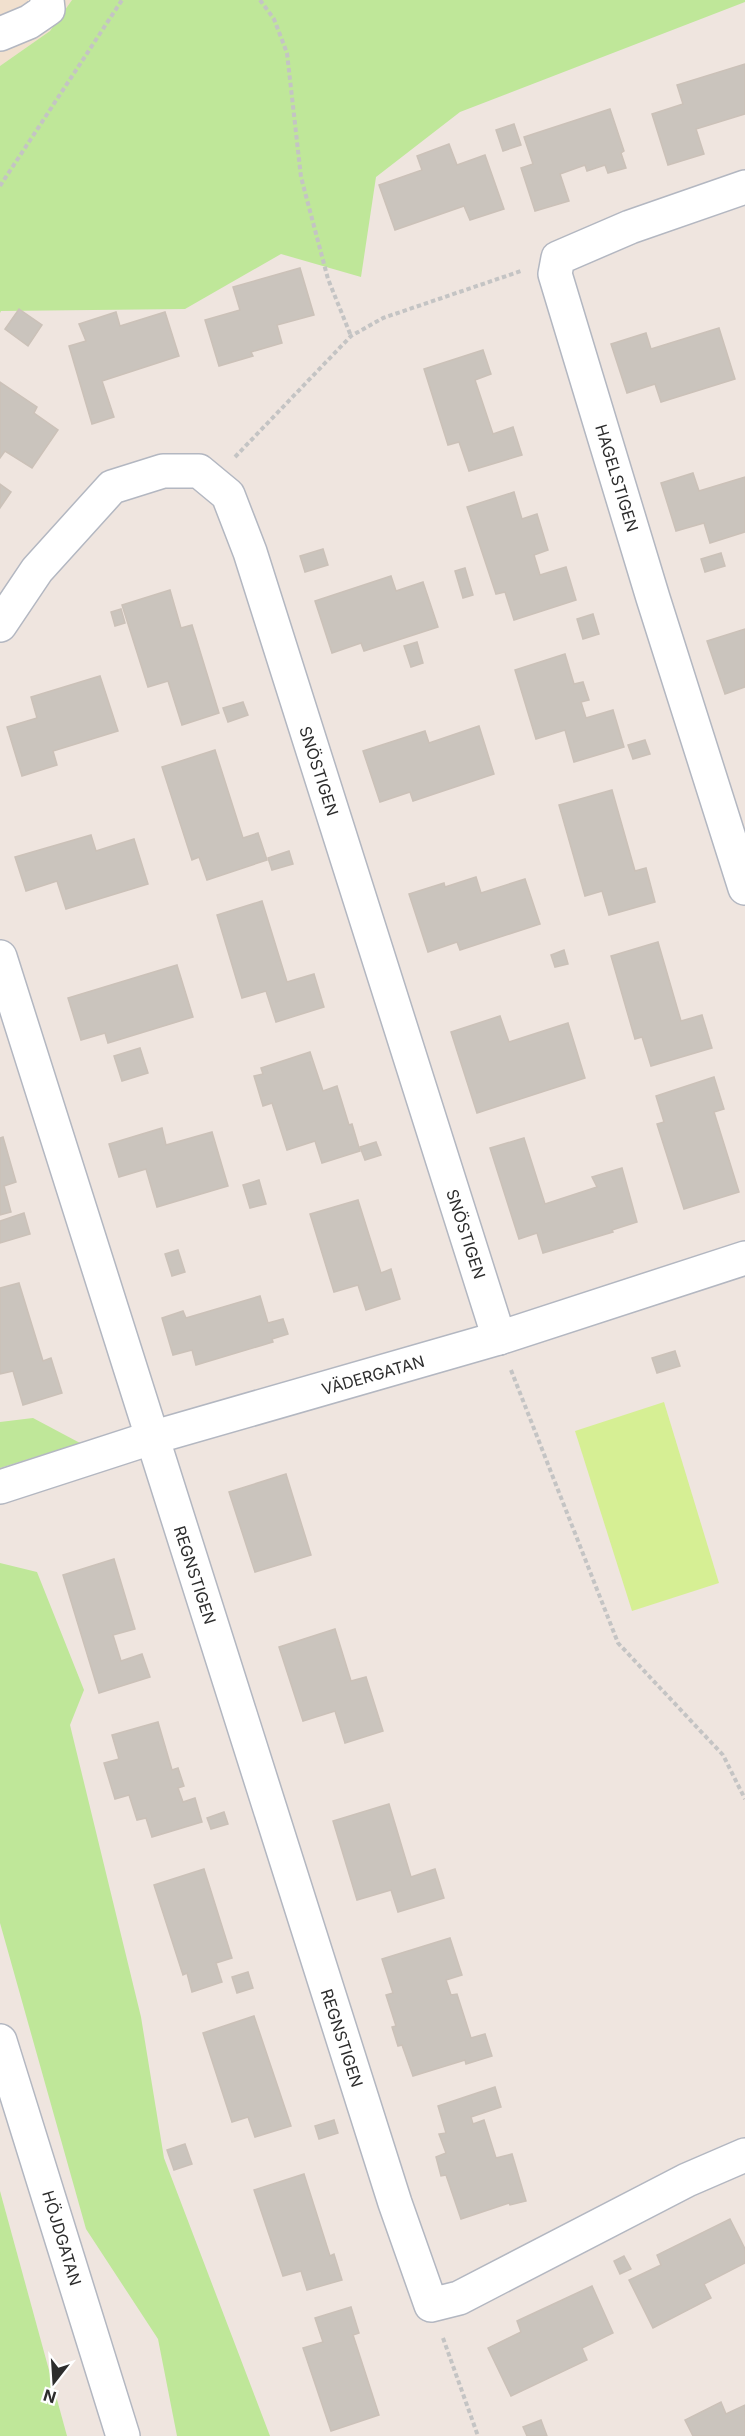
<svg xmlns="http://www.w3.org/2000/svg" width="745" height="2436" viewBox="0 0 745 2436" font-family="Inter,sans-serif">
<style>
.education{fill:#f1e0ce}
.green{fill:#bfe799}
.pitch{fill:#d6ef94}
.building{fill:#cac4bd;stroke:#cbc1b8;stroke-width:1.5}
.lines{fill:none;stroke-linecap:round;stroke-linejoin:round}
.minor-casing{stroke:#b3b7c1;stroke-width:36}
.path{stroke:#c4c4c4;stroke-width:4;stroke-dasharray:4.5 3;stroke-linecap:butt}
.minor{stroke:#fff;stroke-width:33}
.labels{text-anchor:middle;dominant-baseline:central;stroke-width:4.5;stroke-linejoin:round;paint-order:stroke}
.street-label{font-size:16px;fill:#2d2d2d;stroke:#fff}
</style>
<rect width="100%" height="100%" fill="#efe5df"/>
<polygon class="education" points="0,0 72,0 50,31 0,66"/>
<g class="green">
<polygon points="72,0 745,0 745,2 460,112 376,177 361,277 281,254 185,309 1,311 0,313 0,66 50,31"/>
<polygon points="33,1418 80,1443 0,1468 0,1422"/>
<polygon points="0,1563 37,1572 84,1690 70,1725 141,2017 164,2158 270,2436 177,2436 158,2339 86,2229 0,1923"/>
<polygon points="0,2191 67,2436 0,2436"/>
</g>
<polygon class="pitch" points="664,1402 719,1583 632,1611 575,1431"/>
<g class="building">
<polygon points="745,64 745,114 696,129 704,154 668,165 652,114 683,104 677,85"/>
<polygon points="610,109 624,151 621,153 626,168 608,173 605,165 587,171 585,165 560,174 569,201 535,211 521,168 533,164 524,137"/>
<polygon points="514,124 521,145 503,151 496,130"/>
<polygon points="449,144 457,165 485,155 504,209 470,220 464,206 395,230 379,185 422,170 417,156"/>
<polygon points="300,268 314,315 277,325 282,343 251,352 253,356 219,366 205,320 240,310 233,287"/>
<polygon points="19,309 42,325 28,346 5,329"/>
<polygon points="116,312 120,326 165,312 179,356 102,381 114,417 92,424 69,346 86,341 79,324"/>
<polygon points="719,328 735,379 661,402 655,384 627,393 611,344 646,333 651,349"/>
<polygon points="483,350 491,374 475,380 493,434 513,427 522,455 469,471 459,442 448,445 424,369"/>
<polygon points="0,382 37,407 34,413 58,430 32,468 5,451 0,458"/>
<polygon points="693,473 699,491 745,477 745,532 710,543 704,523 676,531 661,483"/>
<polygon points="0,484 11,492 0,508"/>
<polygon points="514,492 522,519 537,514 548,550 534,555 540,575 566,567 576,600 514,620 505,592 496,594 467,507"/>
<polygon points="323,549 328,565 305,572 300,556"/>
<polygon points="721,553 725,566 705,572 701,559"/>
<polygon points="465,568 473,595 463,598 455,571"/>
<polygon points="391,576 396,591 423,582 438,627 364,651 361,643 332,653 315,601"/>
<polygon points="170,590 181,628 192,625 219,713 182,725 168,681 148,687 122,605"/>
<polygon points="121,609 125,623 115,626 111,612"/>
<polygon points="593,614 599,634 583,639 577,619"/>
<polygon points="745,629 745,687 725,694 707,641"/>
<polygon points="417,642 423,663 411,667 404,646"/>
<polygon points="565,654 574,684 583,682 589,700 581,702 586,718 613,710 624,747 574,762 565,730 536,739 515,670"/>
<polygon points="100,676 118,731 53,751 57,765 22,776 7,727 37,718 31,697"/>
<polygon points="243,702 248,715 228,722 223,708"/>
<polygon points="479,726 494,774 413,801 410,792 380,802 363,751 425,731 429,743"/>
<polygon points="645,740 650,754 633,759 628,745"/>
<polygon points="215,750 243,838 258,833 267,860 207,880 199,857 192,860 162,767"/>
<polygon points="612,790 635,871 646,868 655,902 609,915 602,891 585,896 559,805"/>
<polygon points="91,835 96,851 134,839 148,884 66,909 57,881 26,891 15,857"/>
<polygon points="289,851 293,864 272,870 268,858"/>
<polygon points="476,877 481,893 525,879 540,924 460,950 457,942 428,952 409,894 444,883 445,887"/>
<polygon points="262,901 287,982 314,974 324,1007 276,1022 266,991 242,998 217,915"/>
<polygon points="658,942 681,1021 702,1015 712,1048 651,1066 642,1037 635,1039 611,956"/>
<polygon points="564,950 568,964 555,967 551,955"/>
<polygon points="177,965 193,1017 108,1043 105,1033 81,1040 68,998"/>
<polygon points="500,1016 509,1042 568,1023 585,1078 477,1113 451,1032"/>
<polygon points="140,1048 148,1073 122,1081 114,1056"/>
<polygon points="310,1052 323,1091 337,1086 349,1125 352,1124 360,1151 322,1163 315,1141 287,1150 272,1103 263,1106 254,1076 263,1074 261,1068"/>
<polygon points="714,1077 724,1109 714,1112 739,1192 684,1209 657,1124 664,1122 656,1096"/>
<polygon points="162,1128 166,1145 212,1132 228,1186 157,1207 146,1169 119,1177 109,1144"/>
<polygon points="3,1137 16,1182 4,1186 11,1212 0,1215 0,1138"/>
<polygon points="524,1138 545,1204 597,1187 592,1177 622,1168 637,1222 612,1230 613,1232 543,1253 537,1233 519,1239 490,1148"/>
<polygon points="376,1142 381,1155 365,1160 360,1147"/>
<polygon points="259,1180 266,1204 250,1208 243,1185"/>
<polygon points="358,1200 381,1273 391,1269 400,1299 366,1310 358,1285 334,1292 310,1214"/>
<polygon points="24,1213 30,1234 0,1243 0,1221"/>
<polygon points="178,1250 185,1272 172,1276 165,1254"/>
<polygon points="19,1283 43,1361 51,1358 62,1393 23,1405 13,1371 0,1374 0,1288"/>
<polygon points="260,1296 268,1323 283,1319 288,1334 272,1339 273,1342 196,1365 192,1350 173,1355 162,1318 183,1311 186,1318"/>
<polygon points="675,1351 680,1366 657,1373 652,1358"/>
<polygon points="286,1474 311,1555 255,1572 229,1492"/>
<polygon points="114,1559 135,1629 113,1635 121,1661 142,1654 150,1677 99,1693 63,1575"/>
<polygon points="335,1629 351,1681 366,1677 383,1731 345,1743 335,1711 303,1721 279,1647"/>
<polygon points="158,1722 172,1770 178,1768 184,1786 178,1788 183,1802 195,1798 202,1822 152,1837 146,1818 137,1820 129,1795 115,1799 104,1763 119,1759 112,1735"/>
<polygon points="389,1804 411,1877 435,1869 444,1898 398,1912 391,1890 357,1900 333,1821"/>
<polygon points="224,1812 228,1824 211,1829 207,1818"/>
<polygon points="204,1869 232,1958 216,1963 222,1982 192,1992 187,1973 183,1975 154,1885"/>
<polygon points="450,1938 462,1975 446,1980 451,1995 457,1994 471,2038 485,2034 492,2056 466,2064 465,2060 413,2076 402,2045 398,2046 392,2027 396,2026 386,1995 393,1993 382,1959"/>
<polygon points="248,1972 253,1988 237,1993 232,1977"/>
<polygon points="254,2016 291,2126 255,2137 248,2117 232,2122 203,2033"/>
<polygon points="495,2087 501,2107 471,2117 473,2124 484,2120 496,2158 512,2154 526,2201 510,2205 509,2203 461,2219 446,2175 441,2176 436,2157 446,2153 439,2134 446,2133 438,2106"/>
<polygon points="334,2120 338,2133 319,2139 315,2126"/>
<polygon points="185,2144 192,2164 174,2170 167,2150"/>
<polygon points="304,2174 330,2256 334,2254 342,2280 307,2290 301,2271 283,2276 254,2190"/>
<polygon points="730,2219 745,2249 745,2263 704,2284 711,2298 653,2328 629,2280 661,2265 657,2255"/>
<polygon points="624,2256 631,2269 620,2274 614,2261"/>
<polygon points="592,2286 613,2333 582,2348 587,2360 511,2396 488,2348 521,2332 517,2321"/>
<polygon points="351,2307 359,2333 353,2335 379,2415 331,2431 303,2348 323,2342 315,2318"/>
<polygon points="721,2402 726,2414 745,2405 745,2436 693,2436 685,2420"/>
<polygon points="541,2420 547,2436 527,2436 523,2427"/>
</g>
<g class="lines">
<g class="minor-casing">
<g id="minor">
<polyline points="0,34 29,22 48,9 47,0"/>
<polyline points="745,187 630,227 558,258 555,274 653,598 745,888"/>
<polyline points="0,625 37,570 112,487 163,471 199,471 228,495 250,552 499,1338"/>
<polyline points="0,957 395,2203 431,2305 459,2298 687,2180 745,2155"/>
<polyline points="0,1487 151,1438 499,1338 745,1258"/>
<polyline points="0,2041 123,2436"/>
</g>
</g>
<g class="path">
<polyline points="260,0 274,19 287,53 301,177 328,279 351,336"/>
<polyline points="0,186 122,0"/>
<polyline points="235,457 351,336 383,318 521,271"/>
<polyline points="511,1370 618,1643 723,1755 745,1799"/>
<polyline points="443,2338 478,2436"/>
</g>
<use href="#minor" class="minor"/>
</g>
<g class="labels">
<g class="street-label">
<text transform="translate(617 478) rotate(73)">HAGELSTIGEN</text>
<text transform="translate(319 771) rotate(72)">SNÖSTIGEN</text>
<text transform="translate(466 1234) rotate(72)">SNÖSTIGEN</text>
<text transform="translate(373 1375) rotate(-16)">VÄDERGATAN</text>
<text transform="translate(195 1575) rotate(72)">REGNSTIGEN</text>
<text transform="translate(342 2038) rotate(72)">REGNSTIGEN</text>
<text transform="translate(62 2238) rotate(73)">HÖJDGATAN</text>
</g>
</g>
<g transform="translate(54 2382) rotate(197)" stroke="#ffffff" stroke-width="4.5" paint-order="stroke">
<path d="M0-4.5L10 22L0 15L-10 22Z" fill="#2d2d2d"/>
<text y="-9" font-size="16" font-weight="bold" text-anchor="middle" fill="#2d2d2d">N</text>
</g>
</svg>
